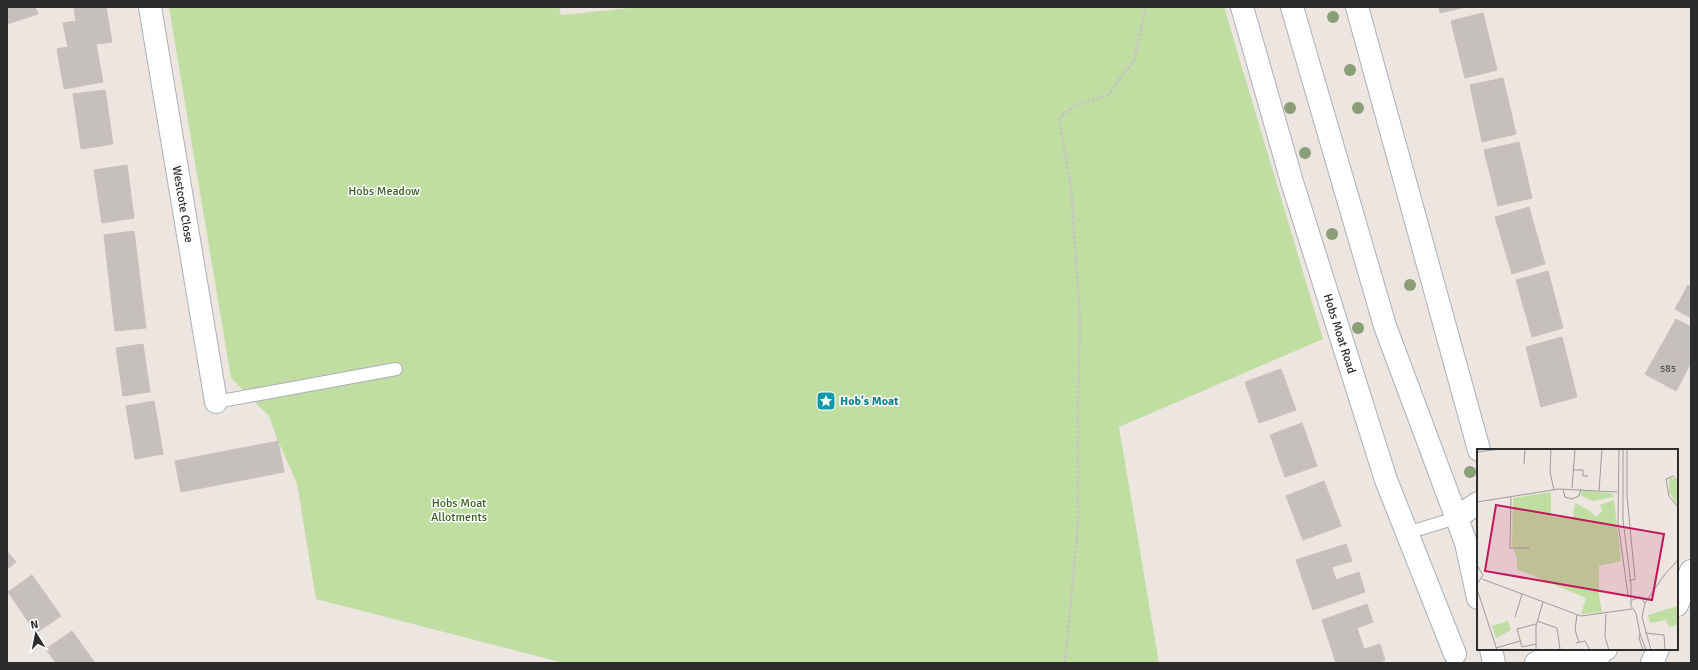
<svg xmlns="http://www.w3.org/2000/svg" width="1698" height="670" viewBox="0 0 1698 670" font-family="Signika,sans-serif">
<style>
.green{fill:#c0dda2}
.building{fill:#c5c0bb;stroke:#c8c1ba}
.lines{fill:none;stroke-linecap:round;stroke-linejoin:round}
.service-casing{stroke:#acb0b7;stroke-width:14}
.minor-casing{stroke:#acb0b7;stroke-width:24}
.tertiary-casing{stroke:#acb0b7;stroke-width:24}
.secondary-casing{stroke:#acb0b7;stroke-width:24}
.path{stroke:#c4c4c4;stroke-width:2.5;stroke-dasharray:3 2;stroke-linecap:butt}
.service{stroke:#fff;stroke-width:12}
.minor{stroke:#fff;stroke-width:22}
.tertiary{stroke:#fff;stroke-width:22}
.secondary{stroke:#fff;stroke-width:22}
.tree{fill:#8a9e78}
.labels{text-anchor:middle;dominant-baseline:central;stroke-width:3;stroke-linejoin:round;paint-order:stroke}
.number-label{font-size:10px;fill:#525150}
.park-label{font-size:12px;fill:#3a6322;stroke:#fff}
.street-label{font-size:12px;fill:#2c2c2c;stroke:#fff}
.culture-label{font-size:12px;font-weight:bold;fill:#0d838f;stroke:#fff;text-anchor:start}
.inset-road{fill:none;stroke:#9f9b98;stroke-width:1}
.view{fill:#c2185b;fill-opacity:0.15;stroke:#c2185b;stroke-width:2}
.inset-edge{fill:none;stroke:#2c2c2c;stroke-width:2}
</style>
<rect width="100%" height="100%" fill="#ece5e0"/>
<polygon class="green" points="169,7 559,7 561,15 640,7 1224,7 1323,339 1119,427 1159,663 564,663 316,599 297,483 278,441 269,416 231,378"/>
<g class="building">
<polygon points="7,7 35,7 38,14 7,24"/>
<polygon points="84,7 106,7 112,42 96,44 103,82 64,89 57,49 68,47 63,23 76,21 74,9"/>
<polygon points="1439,7 1466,7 1440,13"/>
<polygon points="1483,13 1497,70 1465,78 1451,21"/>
<polygon points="1503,78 1516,134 1482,142 1470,85"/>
<polygon points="105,90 113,144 81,149 73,94"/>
<polygon points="1519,142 1532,198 1498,206 1484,150"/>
<polygon points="127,165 134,218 102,223 94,170"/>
<polygon points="1529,207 1545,264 1512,274 1495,217"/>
<polygon points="134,231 146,328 115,331 104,235"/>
<polygon points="1548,271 1563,328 1532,337 1516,280"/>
<polygon points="1688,285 1691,287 1691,318 1675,309"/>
<polygon points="1676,319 1691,327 1691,363 1661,346"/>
<polygon points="1562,337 1577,397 1541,407 1526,347"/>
<polygon points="143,344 150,392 123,396 116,348"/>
<polygon points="1661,346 1691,363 1676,391 1645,374"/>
<polygon points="1281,369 1296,410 1259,423 1245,382"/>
<polygon points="154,401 163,454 135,459 126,406"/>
<polygon points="1302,423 1317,466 1285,477 1270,435"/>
<polygon points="278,441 284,472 181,492 175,461"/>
<polygon points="1324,481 1341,526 1303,540 1286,496"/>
<polygon points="1346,544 1352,561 1332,567 1336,580 1359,572 1365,592 1313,610 1296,560"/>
<polygon points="7,551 16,562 7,569"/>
<polygon points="32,575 61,616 36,633 8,592"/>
<polygon points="1367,604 1373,622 1357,628 1364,649 1380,644 1385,660 1377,663 1336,663 1322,620"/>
<polygon points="72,631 95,663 56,663 46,649"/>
</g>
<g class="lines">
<g class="service-casing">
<g id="service">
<polyline points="216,402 396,369"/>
<polyline points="1407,533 1456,518"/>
</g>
</g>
<g class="minor-casing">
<g id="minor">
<path id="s1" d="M150,7l66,395"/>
<path id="s2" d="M1242,7l50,175 94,298 69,174"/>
<polyline points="1357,7 1479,450"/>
<polyline points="1456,518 1478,503"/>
</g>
</g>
<g class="tertiary-casing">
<g id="tertiary">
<polyline points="1677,605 1691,571"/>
<polyline points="1590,657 1606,649"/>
<polyline points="1652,663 1658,649"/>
</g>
</g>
<g class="secondary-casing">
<g id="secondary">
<polyline points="1292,7 1385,326 1466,543 1478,598"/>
<polyline points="1491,649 1494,663"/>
<path d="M1536,663c18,-12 44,-13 62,0"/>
</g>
</g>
<polyline class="path" points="1065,663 1078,525 1078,401 1080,319 1071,186 1059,118 1076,105 1108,95 1134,60 1146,7"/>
<use href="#service" class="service"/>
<use href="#minor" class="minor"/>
<use href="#tertiary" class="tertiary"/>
<use href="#secondary" class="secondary"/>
</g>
<g class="tree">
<circle cx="1333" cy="17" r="6"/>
<circle cx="1350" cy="70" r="6"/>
<circle cx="1290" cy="108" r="6"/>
<circle cx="1358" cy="108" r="6"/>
<circle cx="1305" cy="153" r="6"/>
<circle cx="1332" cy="234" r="6"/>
<circle cx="1410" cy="285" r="6"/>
<circle cx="1358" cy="328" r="6"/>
<circle cx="1470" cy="472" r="6"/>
</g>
<defs>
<g id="sight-square" transform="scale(1)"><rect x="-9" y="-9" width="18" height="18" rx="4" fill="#0f9aa8" stroke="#fff"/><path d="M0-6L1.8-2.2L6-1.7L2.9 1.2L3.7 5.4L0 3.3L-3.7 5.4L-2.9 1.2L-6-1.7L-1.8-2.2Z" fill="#fff"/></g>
</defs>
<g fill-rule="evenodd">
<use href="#sight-square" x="826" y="401"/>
</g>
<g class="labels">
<g class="number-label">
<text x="1668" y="369">585</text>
</g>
<g class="park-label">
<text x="384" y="191">Hobs Meadow</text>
<text x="459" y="503">Hobs Moat<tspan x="459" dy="14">Allotments</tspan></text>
</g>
<g class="street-label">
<text stroke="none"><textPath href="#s1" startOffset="200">Westcote Close</textPath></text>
<text stroke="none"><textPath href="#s2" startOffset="341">Hobs Moat Road</textPath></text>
</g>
<g class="culture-label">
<text x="840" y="401">Hob's Moat</text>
</g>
</g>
<g transform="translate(1477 449)">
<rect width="201" height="201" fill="#ece5e0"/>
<path d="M192,29h4l5,5v23l-9,-14zM105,41l29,3 3,4 -21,4 -12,-5zM74,43v24l22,2 2,-15 15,8 6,6 6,-6 -2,-6 14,-5 7,61 -22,5v29l3,17 -21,2 5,-16 -69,-29v-11l-5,-12 1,-48zM201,157v19l-9,2 -3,-7 -16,3 -2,-8zM31,172l3,9 -15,8 -4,-12z" fill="#c0dda2"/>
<path class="inset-road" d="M74,0l-1,23 4,18M142,0l-1,74 10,72M146,0v71l8,64v22l5,7M150,0v47l8,83 -6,2M0,3l24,-3M47,15l1,-15M96,21h10v6h5M201,33l-5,-6 -7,3 3,17 9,11M95,39l3,-39M86,40l2,8 7,2 7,-3 2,-7M122,42l3,-42M34,47l-1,52h19M0,53l82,-13 58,3M0,116l6,10 -6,9M5,130l99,37 51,-7M0,140l20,61M155,151l8,-3 5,6 -3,14 9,33M168,154l20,-29 13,-14M159,164l4,21 6,16M129,165l-1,23 4,13M100,166l-2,15 4,12M38,168l7,-23M60,172l20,7 3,21M168,184l19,2 1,15M163,185l-1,4 4,12M99,194l9,-2 5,9M59,195l-14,3 -5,-18 19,-5M19,199l24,-7M59,201v-24l7,-24"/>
<path class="view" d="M19,56l168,29 -12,66 -167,-29z"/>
<rect width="201" height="201" class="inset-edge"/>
</g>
<rect width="1698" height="670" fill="none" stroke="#2c2c2c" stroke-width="16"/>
<g transform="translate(36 634) rotate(350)" stroke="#ffffff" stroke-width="3" paint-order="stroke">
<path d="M0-3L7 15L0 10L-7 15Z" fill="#2c2c2c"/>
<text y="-6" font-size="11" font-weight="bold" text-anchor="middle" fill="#2c2c2c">N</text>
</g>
</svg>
